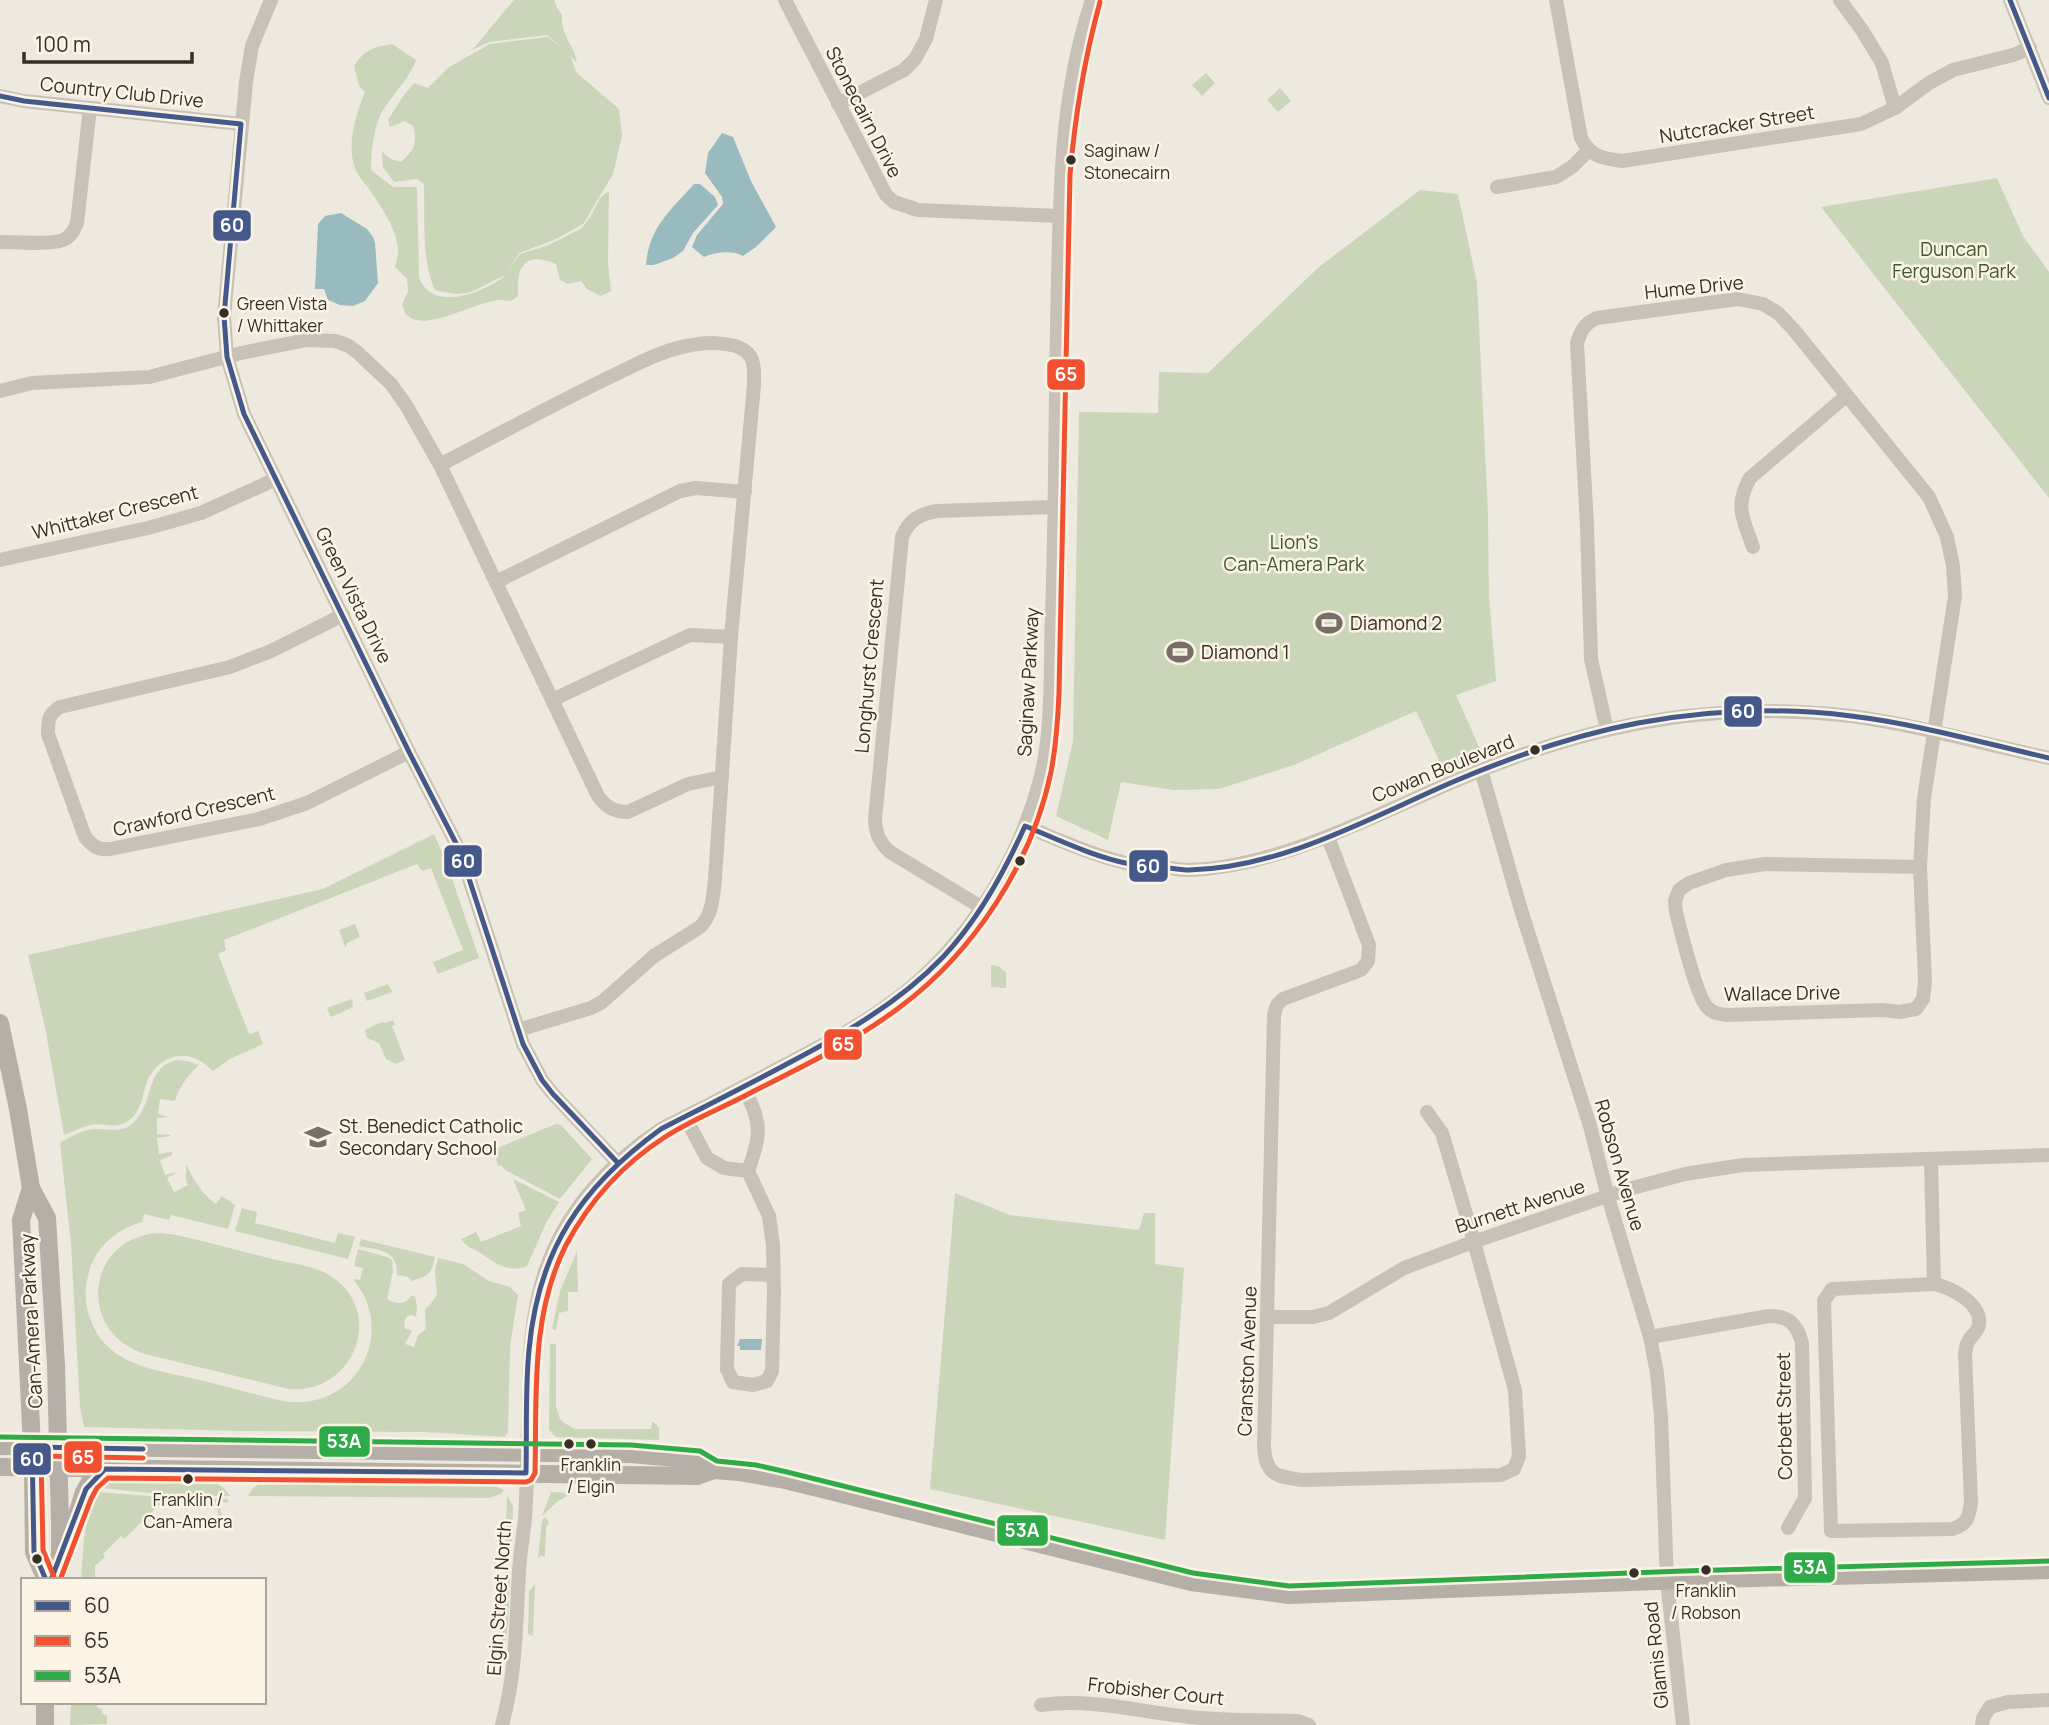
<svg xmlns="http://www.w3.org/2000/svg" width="2049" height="1725" viewBox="0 0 2049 1725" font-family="Manrope,sans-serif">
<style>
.green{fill:#cbd5b7}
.water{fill:#99bbc0}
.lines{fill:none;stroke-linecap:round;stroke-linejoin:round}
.minor{stroke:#c7c1b8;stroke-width:14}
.major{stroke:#b5afa8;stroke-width:18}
.bus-1-casing{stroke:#fbf4e5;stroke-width:10}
.bus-2-casing{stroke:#fbf4e5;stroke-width:10}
.bus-3-casing{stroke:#fbf4e5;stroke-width:10}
.bus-1{stroke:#44588a;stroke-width:5}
.bus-2{stroke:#f25030;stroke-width:5}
.bus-3{stroke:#2eab48;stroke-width:5}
.bus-dot{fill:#372e26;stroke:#fbf4e5;stroke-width:2.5}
.labels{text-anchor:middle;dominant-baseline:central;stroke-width:5;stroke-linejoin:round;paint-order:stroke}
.bus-label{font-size:17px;fill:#372e26;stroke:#fbf4e5}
.street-label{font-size:19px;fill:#372e26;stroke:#fbf4e5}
.park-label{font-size:19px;fill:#3f5828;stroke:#fbf4e5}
.poi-label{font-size:19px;fill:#372e26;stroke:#fbf4e5;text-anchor:start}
.line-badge{stroke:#fbf4e5;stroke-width:2.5}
.badge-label{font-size:19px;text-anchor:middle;font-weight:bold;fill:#fff}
</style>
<rect width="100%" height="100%" fill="#eee9df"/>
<g class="green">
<path d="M514,0h40l4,10 4,4c-2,21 12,30 15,49l-7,-8 6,17 43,37 3,27 -9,38 -30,50 -29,16 -35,13 -11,17 12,-16 29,-9 33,-17 9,-12 9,-18 9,-7 -1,72 3,28 -10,5 -14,-7 -6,-8 -13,3 -8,-4 -4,-16c-31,-13 -40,2 -38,32l-7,5c-4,0 -7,-1 -11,-1 -23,0 -77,35 -94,14 -2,-3 -3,-6 -4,-10l6,-13 -1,-12 -12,-12c1,-5 3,-11 3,-16 0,-20 -16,-43 -27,-59 -5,-9 -14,-15 -17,-27 -7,-24 2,-50 11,-73l-6,-6 -5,-20c10,-16 19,-19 38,-22l24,16c-7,19 -22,33 -33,50 -9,14 -12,43 -12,60l22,17h24l2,90c12,37 67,15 87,-2 -32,13 -34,25 -71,15 -14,-31 -10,-72 -11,-106l-7,-5 -23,3 -11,-15 -1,-15 9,7 10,3c13,-12 17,-19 12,-36l-8,-5 -15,6 -2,-7 16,-25 10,-12 14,5 21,-21 41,-23 58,-7 20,16 -21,-18 -58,7 -17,8z"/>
<polygon points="1206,73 1215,83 1202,96 1192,85"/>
<polygon points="1280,88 1291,101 1278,112 1267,100"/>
<polygon points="1997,178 2023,236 2049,272 2049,498 1821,207"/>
<polygon points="1420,190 1458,194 1477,283 1488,514 1489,597 1496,681 1456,695 1482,753 1444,771 1416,711 1294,765 1219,789 1173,790 1121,782 1108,840 1056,816 1073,741 1079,412 1158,413 1159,372 1208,373 1319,267"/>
<path d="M434,834l13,30 32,94 -41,16 -5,-12 30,-12 -32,-82 -9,3 -5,-7 -193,76 2,10 -8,4 31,80 9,-3 5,13 -33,15 -17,12c-4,-3 -8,-8 -13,-10 -21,-13 -45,0 -53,21 -5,14 -6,31 -19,39 -13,9 -25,1 -38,4 -9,2 -17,7 -26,10l-19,-108 -17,-72 295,-66z"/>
<polygon points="355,924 360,937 347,943 347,946 345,947 339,930"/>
<polygon points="991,965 998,966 1006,972 1006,988 991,987"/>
<polygon points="388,984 392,992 367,1001 364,993"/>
<polygon points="352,999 353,1007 331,1017 327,1008"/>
<polygon points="393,1020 395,1025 392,1026 405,1060 396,1064 386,1059 379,1043 367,1038 365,1030 382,1022 385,1023"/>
<path d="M177,1060l10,1 12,4c-12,11 -19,21 -24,36l-15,-2 -2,15 12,3 -13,1v16l13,1v1l-13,2 2,16 13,-2v3l-12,5 5,15 13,-3 -11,6 7,14 14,-7 -2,-4v-17c7,15 16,30 30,40l6,-8 13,9 -7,24 -57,-14 -2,5 -25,-6 -2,8c-26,7 -48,26 -54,54 -4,14 -3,28 2,42 16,48 67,52 110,62 28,7 56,15 84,21 70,12 115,-67 69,-122l7,1 3,-12 -9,-2 4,-17 29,8 5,3 1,11 -6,28c11,6 18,6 25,-4l3,2 2,10 -1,10 -4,-2 -5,1 -3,6 1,6 7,3 -7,13 9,3 4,-12 8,-6 -1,-19 8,-9 4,-7 -2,-23 3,-13 25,6 26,17 21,6 8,8 -8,52 -2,86 -4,4 -79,-5 -181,-1 -160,-4 -4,-19 -9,-164 -11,-101c9,-6 25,-14 36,-14 13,0 25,4 36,-5 23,-19 12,-57 45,-64z"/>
<polygon points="556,1124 561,1125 592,1159 560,1199 505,1170 501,1165 501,1156 501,1165 498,1166 496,1157 497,1148"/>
<path d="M513,1179l46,23 -12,19 -20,45c-19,8 -33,-4 -48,-14 -8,-4 -13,-6 -18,-13l15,-7 5,10 40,-16 -3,-13 8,-3z"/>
<polygon points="955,1193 1010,1215 1139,1230 1144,1213 1155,1213 1155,1264 1184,1268 1165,1540 930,1489"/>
<polygon points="242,1208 257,1212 255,1223 335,1243 338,1233 355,1237 348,1259 235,1231"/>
<path d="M161,1233l16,2c34,8 67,17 100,25 17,4 37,6 52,15 58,35 26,119 -40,114l-144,-35c-71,-23 -58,-119 16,-121z"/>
<path d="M361,1239l74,18c-4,19 -8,19 -23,24l-4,-4 -11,-2c1,-26 -17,-24 -38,-29z"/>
<polygon points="577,1251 578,1292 568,1292 568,1311 559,1313 556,1330 552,1329 560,1291"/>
<polygon points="550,1344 556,1344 556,1407 560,1419 564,1423 575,1429 651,1429 652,1422 654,1422 659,1428 659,1440 556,1437 549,1430"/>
<polygon points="110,1478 216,1483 224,1488 230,1496 167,1495 93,1487"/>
<polygon points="299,1479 490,1484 504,1490 501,1494 489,1498 248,1496 253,1488 260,1484 262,1486 265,1484"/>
<path d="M99,1492l76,6 53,1v4l-6,-1 -2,10 2,1v10l-3,1 -2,-19 -57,-1 -36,35 -3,-3 -18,18 2,3 -10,9v14h-14c3,-29 1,-64 18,-88z"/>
<polygon points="551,1492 573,1493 558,1501 542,1516"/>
<polygon points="507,1495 513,1506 511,1561 505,1561"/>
<polygon points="545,1517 549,1522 546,1528 545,1557 541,1556 538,1558 542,1521"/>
<polygon points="505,1569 508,1569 508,1576 510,1577 508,1627 501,1665"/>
<polygon points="535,1584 533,1636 528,1634 529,1591"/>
<polygon points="71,1702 95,1702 97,1707 102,1710 102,1714 107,1715 107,1724 70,1725"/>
</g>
<g class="water">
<path d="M722,133l11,4 18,44 25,46 -20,20 -13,9c-11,-6 -28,-4 -39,1l-12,-10 5,-12 26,-31 -1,-7 -17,-24 3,-20z"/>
<path d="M694,184h6l15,13 3,8 -25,28 -10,18 -10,7 -19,7h-8c3,-38 25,-55 48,-81z"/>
<polygon points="341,213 367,229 373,237 375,243 378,283 365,301 353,306 340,305 328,300 324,289 315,289 318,224 325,216"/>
<polygon points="740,1339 762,1339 761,1350 740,1350 740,1346 737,1346"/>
</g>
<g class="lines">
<g class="minor">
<polyline points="271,0 252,46 246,82 224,316 227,357 244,414 409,752 460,851 523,1044 542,1080 553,1094 617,1162"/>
<polyline points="785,0 886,195 894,202 918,210 1059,216"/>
<path d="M1556,0l25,138c10,19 20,20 41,23l239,-37 34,-16 34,-25 24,-13 60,-15 17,-7"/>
<polyline points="1840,0 1862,30 1882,63 1895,108"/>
<polyline points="2010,0 2049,98"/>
<polyline points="0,96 24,101 241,124"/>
<polyline points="838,104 904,70 915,59 926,39 936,0"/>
<polyline points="1497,187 1556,177 1572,167 1588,151"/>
<path d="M0,242c15,0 50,3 63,-2 8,-3 11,-10 14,-17l13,-115"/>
<path d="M0,391l32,-8 117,-6 92,-24 66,-13 28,1 12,4 10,7 34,32 15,21 34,60 158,331c8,11 16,16 30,16l60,-28 34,-7"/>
<path d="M440,465c57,-30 114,-61 172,-89 25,-12 52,-27 80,-31 14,-3 40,-3 52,5 12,8 10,23 10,35l-23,252 -16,242c-2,17 -2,35 -15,48l-46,29 -52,46 -11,6 -73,22"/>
<path d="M1753,547c-10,-29 -19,-40 -3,-69l96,-82"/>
<polyline points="0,560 148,528 201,513 276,479"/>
<polyline points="496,582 680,491 696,488 745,492"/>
<path d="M343,615l-72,36 -41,16 -170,40c-12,7 -12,14 -12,27l37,103c8,9 12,13 25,12l149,-30 48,-16 102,-51"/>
<polyline points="552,700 690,635 731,637"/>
<path d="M1607,730l-16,-71 -4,-133 -10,-183c4,-13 8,-20 20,-25l141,-19 25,5 15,9 16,17 135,167 18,40 6,29 2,30 -31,202 -4,69 5,114 -2,18 -7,10 -16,3 -17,-2 -156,5c-8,-1 -15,-2 -20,-8 -11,-12 -26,-76 -31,-95l-1,-11 4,-11 10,-7 37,-13 39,-6 155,3"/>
<polyline points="1481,770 1521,910 1590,1126 1608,1197 1650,1337 1657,1373 1661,1417 1667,1581 1683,1725"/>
<path d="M1025,826c34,14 69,30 105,38 11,2 22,2 32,3 9,1 18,3 27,3 91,-3 184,-54 266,-89 67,-29 137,-51 209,-62 61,-9 126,-10 187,-3 67,9 132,28 198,42"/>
<path d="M1328,837l41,108 -1,16 -7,9 -78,29 -6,6 -3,10 -10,431c1,29 13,31 39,34l198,-5 13,-6 5,-13 -4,-66 -46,-166 -27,-91 -15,-21"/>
<path d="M981,907l-91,-55c-11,-10 -14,-18 -15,-32l27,-283c7,-17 17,-23 35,-26l119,-4"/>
<path d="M743,1087c20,36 18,47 5,84l21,45 4,29 1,47 -2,79 -5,10 -14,4 -20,-3 -6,-13 2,-85 13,-10 31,1"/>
<polyline points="685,1117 707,1158 724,1168 748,1171"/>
<polyline points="1931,1159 1934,1284"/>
<path d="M1934,1284c18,3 52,22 44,44 -2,5 -8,9 -10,14 -2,3 -2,8 -3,11l6,150c-2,14 -4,22 -19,26l-121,2 -7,-230 8,-12z"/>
<polyline points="1268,1317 1313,1317 1329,1313 1404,1268 1473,1242 1625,1190 1685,1174 1743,1165 2049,1155"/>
<path d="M1650,1337l119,-21c20,0 28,8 33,27l3,155 -17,30"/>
<path d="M1041,1705c51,-7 98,7 149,12 35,4 72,3 108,4l11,4"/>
<path d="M502,1725c14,-50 14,-101 17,-153 1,-18 4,-35 6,-53 2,-30 2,-60 3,-90 1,-57 0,-115 21,-168 21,-55 64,-100 112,-132 41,-21 83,-42 124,-64 51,-27 102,-53 144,-94 54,-52 95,-125 113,-199 11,-50 8,-108 10,-159 4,-110 3,-221 6,-331 2,-97 3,-189 34,-282"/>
<polyline points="1982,1725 1983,1718 1990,1707 2008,1702 2049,1700"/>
</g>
<g class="major">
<polyline points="0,1023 18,1109 31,1188 47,1218 56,1365 60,1522 60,1554 51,1580"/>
<polyline points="31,1188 21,1220 33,1468 34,1552 46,1580"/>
<polyline points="0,1446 631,1454 698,1460 714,1470"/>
<polyline points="0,1467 697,1476 714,1470 739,1472 785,1480 826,1490 1191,1582 1289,1595 1683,1580 2049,1570"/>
<polyline points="63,1547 74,1524 84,1492 91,1480 105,1469"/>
<polyline points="45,1725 45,1702"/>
</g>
<g class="bus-1-casing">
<g id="bus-1">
<polyline points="2010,0 2049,98"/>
<polyline points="0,96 24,101 241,124 224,316 227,357 244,414 409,752 460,851 523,1044 542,1080 553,1094 617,1162"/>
<polyline points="46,1580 34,1552 32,1447 143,1449"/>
<path d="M51,1580l35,-91 19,-20 421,4c1,-41 -1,-82 3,-123 9,-100 52,-163 132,-221 41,-21 83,-42 124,-64 57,-30 113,-61 158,-108 36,-38 61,-84 82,-131 34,14 69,31 105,38 11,2 22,2 32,3 9,1 18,3 27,3 94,-2 182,-53 266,-89 59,-25 120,-46 183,-58 70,-13 142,-16 213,-7 67,8 132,27 198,42"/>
</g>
</g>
<g class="bus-2-casing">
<g id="bus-2">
<polyline points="54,1577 43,1550 41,1456 143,1458"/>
<path d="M60,1580l31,-81 6,-11 11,-10 418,4 5,-2 4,-7c2,-76 -5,-157 31,-228 23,-43 57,-81 99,-108 27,-18 60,-30 89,-46 50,-25 101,-50 146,-84 74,-55 132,-144 151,-235 5,-26 7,-53 8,-79l11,-518c5,-59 14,-115 30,-173"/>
</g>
</g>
<g class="bus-3-casing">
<polyline id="bus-3" points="0,1437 631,1445 700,1451 717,1461 756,1465 787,1472 1193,1573 1289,1586 1683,1571 2049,1561"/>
</g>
<use href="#bus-1" class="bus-1"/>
<use href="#bus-2" class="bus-2"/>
<use href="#bus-3" class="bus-3"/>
</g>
<defs>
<g id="stadium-bare" transform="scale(2.1)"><path d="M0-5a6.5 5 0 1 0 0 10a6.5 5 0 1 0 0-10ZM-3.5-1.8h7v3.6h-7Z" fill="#776f67" stroke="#fbf4e5" stroke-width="2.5" paint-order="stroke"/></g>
<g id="school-bare" transform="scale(2.1)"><path d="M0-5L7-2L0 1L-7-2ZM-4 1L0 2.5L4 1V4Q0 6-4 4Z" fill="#776f67" stroke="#fbf4e5" stroke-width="2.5" paint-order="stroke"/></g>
</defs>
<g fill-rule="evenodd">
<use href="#stadium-bare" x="1329" y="623"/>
<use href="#stadium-bare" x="1180" y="652"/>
<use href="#school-bare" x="318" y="1137"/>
</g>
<g class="bus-dot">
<circle cx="1071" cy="160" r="6"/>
<circle cx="224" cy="313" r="6"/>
<circle cx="1535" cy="750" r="6"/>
<circle cx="1020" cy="861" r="6"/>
<circle cx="569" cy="1444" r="6"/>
<circle cx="591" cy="1444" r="6"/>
<circle cx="188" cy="1479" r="6"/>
<circle cx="37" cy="1559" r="6"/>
<circle cx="1706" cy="1570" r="6"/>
<circle cx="1634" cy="1573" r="6"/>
</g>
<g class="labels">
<g class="bus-label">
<text x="1084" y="150" text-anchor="start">Saginaw /<tspan x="1084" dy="22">Stonecairn</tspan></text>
<text x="237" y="303" text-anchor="start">Green Vista<tspan x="237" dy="22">/ Whittaker</tspan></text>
<text x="591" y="1464">Franklin<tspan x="591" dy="22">/ Elgin</tspan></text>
<text x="188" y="1499">Franklin /<tspan x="188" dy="22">Can-Amera</tspan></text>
<text x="1706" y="1590">Franklin<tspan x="1706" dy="22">/ Robson</tspan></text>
</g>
<g class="street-label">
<text transform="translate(122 92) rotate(6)">Country Club Drive</text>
<text transform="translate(864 112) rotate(63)">Stonecairn Drive</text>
<text transform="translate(1737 124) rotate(-9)">Nutcracker Street</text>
<text transform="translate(1694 287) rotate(-6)">Hume Drive</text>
<text transform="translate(115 512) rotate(-14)">Whittaker Crescent</text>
<text transform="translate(354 595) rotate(64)">Green Vista Drive</text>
<text transform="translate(869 666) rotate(-85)">Longhurst Crescent</text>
<text transform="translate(1028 682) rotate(-87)">Saginaw Parkway</text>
<text transform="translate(1443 768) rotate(-22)">Cowan Boulevard</text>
<text transform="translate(194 811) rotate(-13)">Crawford Crescent</text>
<text transform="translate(1782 993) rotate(-1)">Wallace Drive</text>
<text transform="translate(1620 1165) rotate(74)">Robson Avenue</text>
<text transform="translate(1520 1206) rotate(-18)">Burnett Avenue</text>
<text transform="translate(31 1321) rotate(-93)">Can-Amera Parkway</text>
<text transform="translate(1247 1361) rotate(-88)">Cranston Avenue</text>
<text transform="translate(1784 1416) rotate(-91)">Corbett Street</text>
<text transform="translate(499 1598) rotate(-86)">Elgin Street North</text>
<text transform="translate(1656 1655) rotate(-96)">Glamis Road</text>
<text transform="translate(1156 1691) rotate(6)">Frobisher Court</text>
</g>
<g class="park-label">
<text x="1954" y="249">Duncan<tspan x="1954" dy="22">Ferguson Park</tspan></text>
<text x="1294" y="542">Lion's<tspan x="1294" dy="22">Can-Amera Park</tspan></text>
</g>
<g class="poi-label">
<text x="1350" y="623">Diamond 2</text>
<text x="1201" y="652">Diamond 1</text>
<text x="339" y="1126">St. Benedict Catholic<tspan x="339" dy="22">Secondary School</tspan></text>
</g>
</g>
<g class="line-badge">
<rect x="212" y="209" width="40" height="33" rx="7" fill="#44588a"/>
<rect x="1046" y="358" width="40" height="33" rx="7" fill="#f25030"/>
<rect x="1723" y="695" width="40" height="33" rx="7" fill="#44588a"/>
<rect x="443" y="844" width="40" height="34" rx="7" fill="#44588a"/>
<rect x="1128" y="849" width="41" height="34" rx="7" fill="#44588a"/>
<rect x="823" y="1028" width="40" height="33" rx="7" fill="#f25030"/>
<rect x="318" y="1425" width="53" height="33" rx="7" fill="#2eab48"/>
<rect x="63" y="1440" width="40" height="34" rx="7" fill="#f25030"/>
<rect x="12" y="1442" width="40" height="34" rx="7" fill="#44588a"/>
<rect x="996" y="1514" width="53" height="33" rx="7" fill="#2eab48"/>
<rect x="1783" y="1551" width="53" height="33" rx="7" fill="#2eab48"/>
</g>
<g class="badge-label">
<text x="232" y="232">60</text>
<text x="1066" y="381">65</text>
<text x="1743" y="718">60</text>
<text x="463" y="868">60</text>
<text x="1148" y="873">60</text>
<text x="843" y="1051">65</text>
<text x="344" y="1448">53A</text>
<text x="83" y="1464">65</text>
<text x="32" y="1466">60</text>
<text x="1022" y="1537">53A</text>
<text x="1810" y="1574">53A</text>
</g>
<rect x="21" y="1578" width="245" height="126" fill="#fbf4e5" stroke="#ada599" stroke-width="2"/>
<rect x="35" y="1601" width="35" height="10" fill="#44588a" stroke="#ada599" stroke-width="2"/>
<text x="84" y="1613" font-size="21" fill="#372e26">60</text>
<rect x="35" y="1636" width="35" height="10" fill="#f25030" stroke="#ada599" stroke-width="2"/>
<text x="84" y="1648" font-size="21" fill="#372e26">65</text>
<rect x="35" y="1671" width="35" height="10" fill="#2eab48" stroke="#ada599" stroke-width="2"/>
<text x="84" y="1683" font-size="21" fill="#372e26">53A</text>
<path d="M24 52v10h168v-10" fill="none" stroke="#372e26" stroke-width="3.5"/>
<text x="35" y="52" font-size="21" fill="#372e26" stroke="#fbf4e5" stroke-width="5" paint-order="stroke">100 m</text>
</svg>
